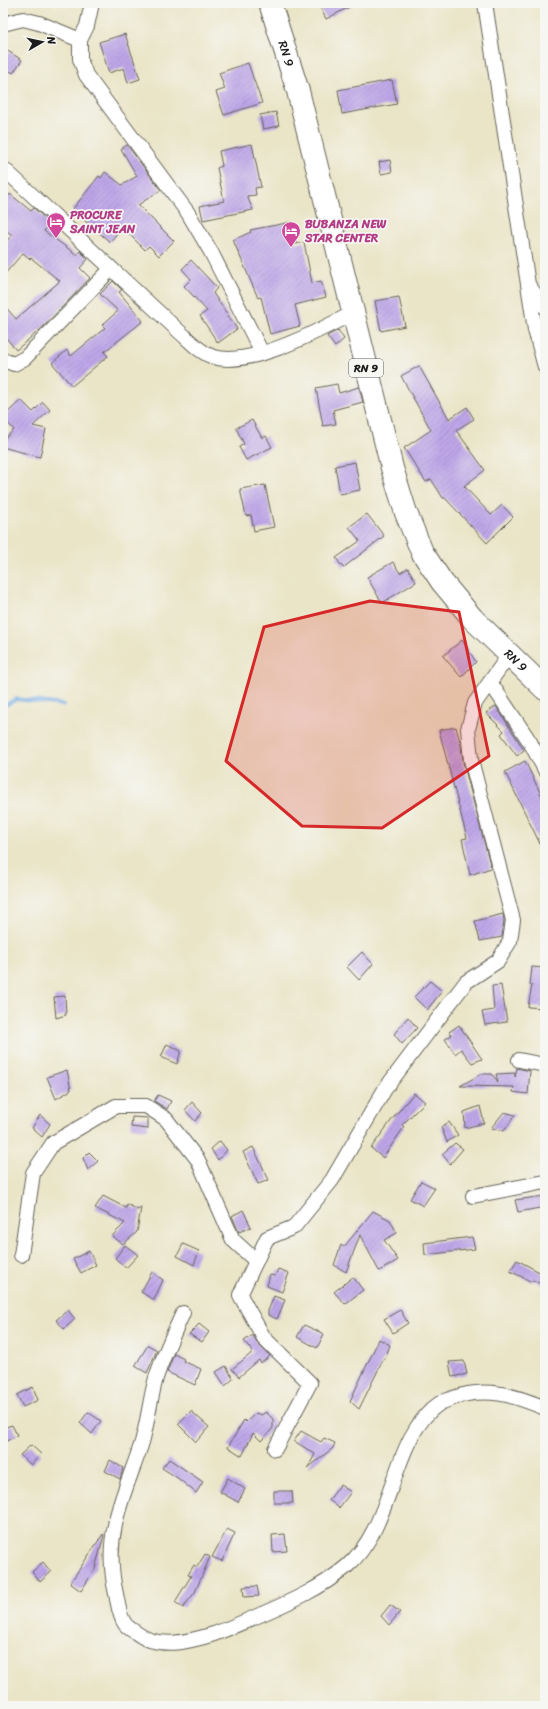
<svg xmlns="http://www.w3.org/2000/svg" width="548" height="1709" viewBox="0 0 548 1709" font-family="Sriracha,sans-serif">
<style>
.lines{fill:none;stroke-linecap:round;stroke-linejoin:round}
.stream{stroke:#75abe3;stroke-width:4}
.building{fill:url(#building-hatch)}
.minor-casing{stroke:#646258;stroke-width:16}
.primary-casing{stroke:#646258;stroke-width:24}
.minor{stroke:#fff;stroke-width:14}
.primary{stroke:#fff;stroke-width:22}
.marked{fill:#d62828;fill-opacity:0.2;stroke:#d62828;stroke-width:3;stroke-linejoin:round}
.labels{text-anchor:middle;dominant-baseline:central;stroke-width:3.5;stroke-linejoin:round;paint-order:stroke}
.shield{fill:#f6f6f2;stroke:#5d5d5c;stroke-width:1}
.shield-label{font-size:11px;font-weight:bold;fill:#1c1c1c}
.street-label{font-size:12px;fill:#1c1c1c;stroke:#f6f6f2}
.hotel-label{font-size:12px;font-weight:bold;fill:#b23c85;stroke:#f6f6f2;text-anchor:start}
</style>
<defs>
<pattern id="building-hatch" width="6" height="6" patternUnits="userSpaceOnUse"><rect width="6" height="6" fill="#bea6e8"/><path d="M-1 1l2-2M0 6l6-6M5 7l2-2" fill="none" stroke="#a38ec6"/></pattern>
</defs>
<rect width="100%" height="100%" fill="#f6f6f2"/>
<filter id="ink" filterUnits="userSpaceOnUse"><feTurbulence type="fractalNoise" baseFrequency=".025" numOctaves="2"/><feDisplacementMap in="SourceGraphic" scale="8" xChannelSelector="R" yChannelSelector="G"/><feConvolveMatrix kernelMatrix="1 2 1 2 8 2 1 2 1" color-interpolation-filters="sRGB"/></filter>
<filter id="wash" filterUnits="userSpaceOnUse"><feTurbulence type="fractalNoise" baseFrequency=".012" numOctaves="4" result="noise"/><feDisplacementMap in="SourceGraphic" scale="16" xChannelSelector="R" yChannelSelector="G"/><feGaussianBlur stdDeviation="0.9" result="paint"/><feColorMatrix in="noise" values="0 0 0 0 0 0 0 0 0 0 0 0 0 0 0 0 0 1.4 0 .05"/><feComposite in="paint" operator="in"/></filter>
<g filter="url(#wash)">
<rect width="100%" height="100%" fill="#eae5c7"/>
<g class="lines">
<polyline class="stream" points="3,706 17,699 63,705"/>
</g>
<g id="blocks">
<g class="building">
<polygon points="318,3 357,3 326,19"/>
<polygon points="125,34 140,79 128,83 124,68 109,73 99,42"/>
<polygon points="3,48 22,60 13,73 3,67"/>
<polygon points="248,63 262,103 224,115 216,92 225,89 219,73"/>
<polygon points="392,80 397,104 342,114 338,90"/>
<polygon points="276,112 279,126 263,129 260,115"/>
<polygon points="252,144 261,187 255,188 256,195 247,196 253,210 203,220 200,206 224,201 217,168 222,166 219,151"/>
<polygon points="127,145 161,190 138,205 174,241 159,256 149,246 145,250 122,227 110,242 72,210 99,176 101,178 105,172 122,185 137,176 121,149"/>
<polygon points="390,160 392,172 381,174 379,162"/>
<polygon points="10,194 31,211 34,208 50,223 44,231 77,255 80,251 88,259 80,268 90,278 42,328 16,350 3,334 3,304 16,319 60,281 31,258 30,259 23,253 3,276 3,245 12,235 3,228 3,203"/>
<polygon points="292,222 296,244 304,242 312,283 321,281 326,297 295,305 300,326 270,334 261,297 258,298 233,240 251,232 250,230"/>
<polygon points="191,260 217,288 213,293 237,329 218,343 200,316 207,311 184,286 191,279 182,269"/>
<polygon points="113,281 122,290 119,292 143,321 104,352 108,356 72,386 52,363 67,350 71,356 105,328 102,325 118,311 100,294"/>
<polygon points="399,297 405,326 381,331 375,301"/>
<polygon points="338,330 344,339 335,347 327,336"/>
<polygon points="419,366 449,419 467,407 474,419 456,430 485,470 464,486 491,515 502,505 513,517 487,543 445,498 443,498 431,479 426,482 404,448 431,430 401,376"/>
<polygon points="337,384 339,393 359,387 363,402 333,410 336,424 323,426 316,388"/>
<polygon points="21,400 33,412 43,402 50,410 33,426 46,429 40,457 6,448 3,445 3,440 14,430 3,417"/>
<polygon points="252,420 262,438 266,436 272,447 246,460 239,447 244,444 236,428"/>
<polygon points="355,462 360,490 340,494 335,466"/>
<polygon points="265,485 274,527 254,531 251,515 246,516 240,489"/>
<polygon points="367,514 384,536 343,568 336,558 360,541 349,527"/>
<polygon points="393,562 400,573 408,568 416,582 382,603 367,577"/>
<polygon points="462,640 476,662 461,677 443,656"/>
<polygon points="496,706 524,750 517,756 501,734 504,731 486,713"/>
<polygon points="456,727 461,746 463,762 491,868 470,875 462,839 467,838 439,730"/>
<polygon points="525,761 545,803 545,854 505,772"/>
<polygon points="503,914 504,920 502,937 480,941 475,921"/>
<polygon points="362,952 373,964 359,980 347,967"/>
<polygon points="532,967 545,968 545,1008 528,1007 532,985 530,985"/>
<polygon points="430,981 442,991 427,1010 414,997"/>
<polygon points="501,985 507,1022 485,1025 482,1012 494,1010 492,986"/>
<polygon points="65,996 66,1015 56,1018 54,997"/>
<polygon points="408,1017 417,1028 402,1044 394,1034"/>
<polygon points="459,1025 482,1059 472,1063 461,1049 455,1054 445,1039 452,1035 449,1032"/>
<polygon points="167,1044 181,1051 177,1064 161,1057"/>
<polygon points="517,1068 530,1071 528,1094 513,1092 514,1087 460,1086 481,1074 492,1074 498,1082 496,1074 515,1073 515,1077"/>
<polygon points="67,1070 71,1090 56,1099 47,1077"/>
<polygon points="414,1093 425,1102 402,1125 404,1127 383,1158 371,1148 394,1117"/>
<polygon points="158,1095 171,1101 167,1109 154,1101"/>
<polygon points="192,1102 202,1113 195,1121 185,1110"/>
<polygon points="480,1106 484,1123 465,1128 464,1112"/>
<polygon points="504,1112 515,1115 504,1131 491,1128"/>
<polygon points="40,1115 50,1124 42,1137 32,1128"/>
<polygon points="132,1117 148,1118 148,1129 131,1127"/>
<polygon points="449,1122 458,1135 447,1142 441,1127"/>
<polygon points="220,1141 227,1150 218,1160 211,1149"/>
<polygon points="455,1143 463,1149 450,1164 442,1154"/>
<polygon points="253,1147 269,1180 258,1184 243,1152"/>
<polygon points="89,1152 98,1161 88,1170 83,1158"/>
<polygon points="421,1181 435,1188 423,1206 410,1199"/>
<polygon points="103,1196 126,1208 127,1204 138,1210 141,1207 137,1232 123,1244 112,1236 125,1223 95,1208"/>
<polygon points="545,1196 545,1207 518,1212 515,1200"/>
<polygon points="243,1210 251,1227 239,1232 232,1216"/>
<polygon points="373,1211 390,1220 397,1233 384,1240 398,1260 379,1271 360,1235 346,1272 334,1265 341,1245 344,1247"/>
<polygon points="472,1237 475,1249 425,1255 424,1243"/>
<polygon points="183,1244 199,1251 194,1265 177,1256"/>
<polygon points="125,1245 138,1255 126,1268 115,1258"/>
<polygon points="89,1251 96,1265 81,1273 73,1259"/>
<polygon points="517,1260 545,1275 545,1286 533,1280 532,1282 510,1271"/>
<polygon points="278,1269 289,1273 282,1292 267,1286 270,1275 275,1276"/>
<polygon points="152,1272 163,1280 154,1300 141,1292"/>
<polygon points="353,1277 363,1290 345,1304 334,1292"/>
<polygon points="274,1296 285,1300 277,1319 268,1315 268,1311"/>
<polygon points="68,1310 75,1319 64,1329 56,1320"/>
<polygon points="400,1310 408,1323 393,1333 384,1319"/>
<polygon points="199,1324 209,1332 202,1342 189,1334"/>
<polygon points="304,1325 324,1334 317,1348 297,1337"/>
<polygon points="253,1335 258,1344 270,1356 261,1363 259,1360 239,1377 232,1369 253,1352 244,1341"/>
<polygon points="379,1339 390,1345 385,1359 384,1358 359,1409 350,1401"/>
<polygon points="148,1345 157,1350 147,1373 135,1366"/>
<polygon points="174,1354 184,1359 183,1361 201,1369 195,1385 167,1372"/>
<polygon points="464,1361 467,1374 452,1377 449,1362"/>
<polygon points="226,1366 233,1379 225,1386 216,1372"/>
<polygon points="33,1387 38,1400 23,1407 17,1395"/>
<polygon points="191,1411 209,1427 196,1442 178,1424"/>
<polygon points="88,1412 101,1421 92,1434 80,1423"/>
<polygon points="266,1412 273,1419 273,1428 261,1441 253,1433 242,1456 228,1447 244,1420 246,1422 256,1413 261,1415"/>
<polygon points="12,1425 17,1435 3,1443 3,1428"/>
<polygon points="301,1431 321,1442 324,1438 335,1443 333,1448 308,1468 315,1454 294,1441"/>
<polygon points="31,1445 41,1454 31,1465 20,1455"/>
<polygon points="169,1459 203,1482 196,1493 179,1479 162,1468"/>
<polygon points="110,1460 123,1468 120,1479 105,1471"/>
<polygon points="228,1478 245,1489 238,1502 220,1492"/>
<polygon points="340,1485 351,1492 339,1508 329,1500"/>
<polygon points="274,1491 292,1491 293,1503 274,1503"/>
<polygon points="227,1529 235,1533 222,1561 212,1557"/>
<polygon points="103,1534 104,1535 95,1569 81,1591 70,1583"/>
<polygon points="285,1534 287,1551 273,1552 272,1535"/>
<polygon points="205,1554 210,1557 195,1592 183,1608 175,1602 191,1576 188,1575 194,1565 197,1567"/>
<polygon points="43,1562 51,1572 40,1582 32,1572"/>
<polygon points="257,1586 259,1596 244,1597 243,1587"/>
<polygon points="390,1605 400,1612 389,1625 381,1616"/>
</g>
</g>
</g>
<g filter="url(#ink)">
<use href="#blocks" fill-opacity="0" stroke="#646258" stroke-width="1"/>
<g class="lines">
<g class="minor-casing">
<g id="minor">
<polyline points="92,3 87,26 80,40 80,59 86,75 188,213 211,252 262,353"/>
<polyline points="485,3 535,330 545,367"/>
<polyline points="3,24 23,19 39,23 80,40"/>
<path d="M3,168l179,166c9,8 20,20 32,23 36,11 106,-27 139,-44"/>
<polyline points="529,286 545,307"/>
<polyline points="3,360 14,364 25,358 111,269"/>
<polyline points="490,682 530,742 545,770"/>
<polyline points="519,1060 545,1065"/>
<polyline points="473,1196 545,1182"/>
<polyline points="21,1255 33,1173 53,1143 116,1106 146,1106 166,1119 198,1160 233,1240 256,1261"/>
<path d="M183,1313c-10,22 -20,43 -27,65 -6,21 -8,43 -14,64 -8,26 -22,56 -27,83 -5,22 -4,47 1,69 2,9 3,22 9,30 2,3 7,6 10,8 23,18 53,10 79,2 16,-6 32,-13 48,-20 30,-13 59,-26 84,-47 50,-42 44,-130 94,-164 4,-2 9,-3 13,-5 32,-12 61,-3 92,10"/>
<polyline points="275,1449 310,1383 264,1338 240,1295 267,1238 294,1227 332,1180 385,1089 466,982 498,961 510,941 513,920 471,760 468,729 475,703 509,655"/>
</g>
</g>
<g class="primary-casing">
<g id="primary">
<path id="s1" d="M270,3l28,88 94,377 14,45 16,39 20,30 31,37 72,70"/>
</g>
</g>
<use href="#minor" class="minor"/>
<use href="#primary" class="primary"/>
</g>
</g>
<path class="marked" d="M370,601l89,11 30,144 -107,72 -80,-2 -76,-65 38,-134z"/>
<defs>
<g id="hotel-pin" transform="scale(1)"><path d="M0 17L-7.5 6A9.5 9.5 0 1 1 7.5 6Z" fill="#d1479c" stroke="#f6f6f2"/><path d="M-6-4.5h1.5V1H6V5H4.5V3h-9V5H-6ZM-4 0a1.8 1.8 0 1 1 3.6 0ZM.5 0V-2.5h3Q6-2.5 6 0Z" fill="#fff"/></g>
</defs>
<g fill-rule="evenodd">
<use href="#hotel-pin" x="56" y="222"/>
<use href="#hotel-pin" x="291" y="231"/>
</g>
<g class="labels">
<rect class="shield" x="349" y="359" width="34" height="18" rx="3"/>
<g class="shield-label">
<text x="366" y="368">RN 9</text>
</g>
<g class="street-label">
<text stroke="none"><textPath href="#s1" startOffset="53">RN 9</textPath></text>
<text stroke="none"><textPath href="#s1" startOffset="714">RN 9</textPath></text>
</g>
<g class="hotel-label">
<text x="70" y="215">PROCURE<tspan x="70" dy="14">SAINT JEAN</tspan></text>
<text x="305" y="224">BUBANZA NEW<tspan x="305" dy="14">STAR CENTER</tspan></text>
</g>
</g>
<rect width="548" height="1709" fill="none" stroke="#f6f6f2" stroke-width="16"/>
<g transform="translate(42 42) rotate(81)" stroke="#f6f6f2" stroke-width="3" paint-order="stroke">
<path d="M0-3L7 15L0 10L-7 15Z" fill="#1c1c1c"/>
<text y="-6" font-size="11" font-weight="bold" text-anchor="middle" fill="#1c1c1c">N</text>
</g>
</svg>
